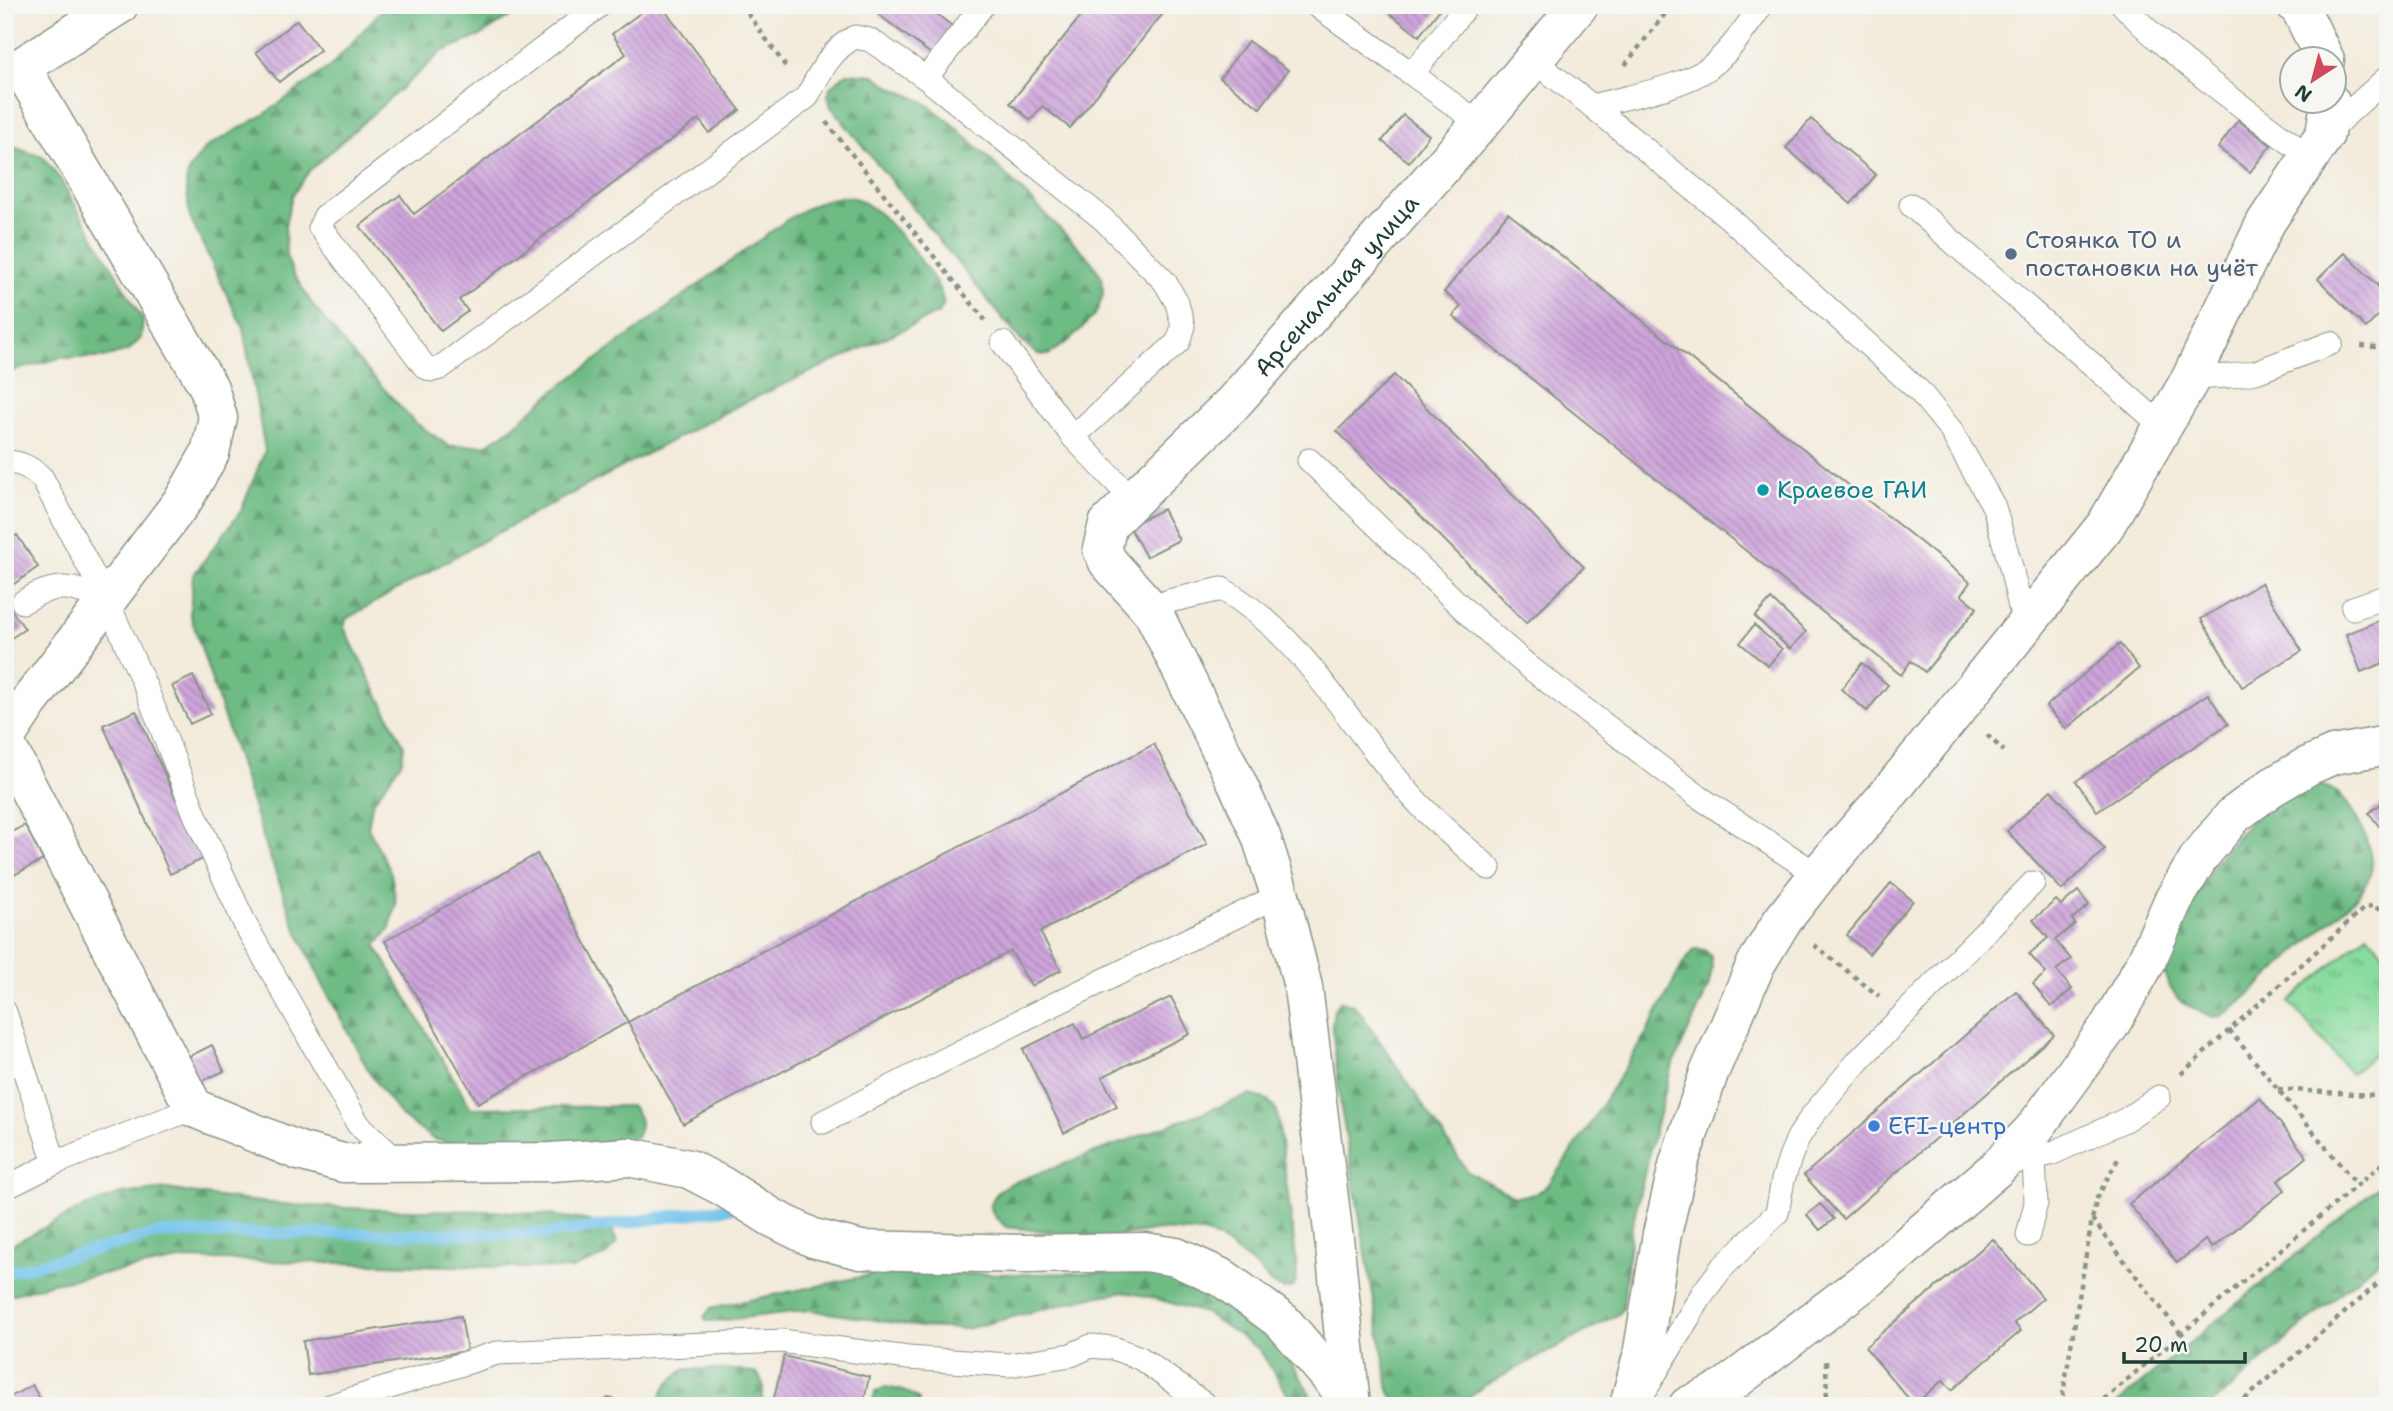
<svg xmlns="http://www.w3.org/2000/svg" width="2393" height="1411" viewBox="0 0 2393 1411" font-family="'Shantell Sans',sans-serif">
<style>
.forest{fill:url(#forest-firs);stroke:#467c5c;stroke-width:2}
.park{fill:url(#park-tufts);stroke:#548c68;stroke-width:2}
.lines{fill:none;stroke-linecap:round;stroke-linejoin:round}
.stream{stroke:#6fc2eb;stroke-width:12}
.building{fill:url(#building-back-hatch)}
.lane-casing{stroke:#899488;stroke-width:25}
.street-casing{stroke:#899488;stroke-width:41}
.path{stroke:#899488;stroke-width:4.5;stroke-dasharray:5 5;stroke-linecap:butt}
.lane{stroke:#fff;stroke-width:23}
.street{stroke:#fff;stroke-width:38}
.service-dot{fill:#5c6f8a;stroke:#f6f6f2;stroke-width:2.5}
.culture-dot{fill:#0f9aa8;stroke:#f6f6f2;stroke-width:2.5}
.shop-dot{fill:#3f7fe0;stroke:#f6f6f2;stroke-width:2.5}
.labels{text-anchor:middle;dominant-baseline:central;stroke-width:5;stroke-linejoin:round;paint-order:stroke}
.service-label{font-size:24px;fill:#4e5e75;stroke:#f6f6f2;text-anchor:start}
.street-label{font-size:24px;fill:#1f3d34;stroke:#f6f6f2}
.culture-label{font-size:24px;fill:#0d838f;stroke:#f6f6f2;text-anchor:start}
.shop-label{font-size:24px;fill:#366cbe;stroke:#f6f6f2;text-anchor:start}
</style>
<defs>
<pattern id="forest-firs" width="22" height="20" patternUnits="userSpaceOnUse" patternTransform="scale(1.75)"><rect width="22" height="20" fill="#6ebb84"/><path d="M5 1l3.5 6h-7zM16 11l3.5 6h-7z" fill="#5a996d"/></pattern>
<pattern id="park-tufts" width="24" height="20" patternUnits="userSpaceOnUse" patternTransform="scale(1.75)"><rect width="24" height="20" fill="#88db9d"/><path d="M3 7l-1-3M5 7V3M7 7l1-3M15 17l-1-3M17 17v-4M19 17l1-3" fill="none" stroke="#6fb381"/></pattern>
<pattern id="building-back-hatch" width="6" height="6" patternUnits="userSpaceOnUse" patternTransform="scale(1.75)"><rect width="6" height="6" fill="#cea4db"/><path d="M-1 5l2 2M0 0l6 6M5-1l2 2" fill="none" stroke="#a787b2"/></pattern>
</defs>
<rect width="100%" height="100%" fill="#f6f6f2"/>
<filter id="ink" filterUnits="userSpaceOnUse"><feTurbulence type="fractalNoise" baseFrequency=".0143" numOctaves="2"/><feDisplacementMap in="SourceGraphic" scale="14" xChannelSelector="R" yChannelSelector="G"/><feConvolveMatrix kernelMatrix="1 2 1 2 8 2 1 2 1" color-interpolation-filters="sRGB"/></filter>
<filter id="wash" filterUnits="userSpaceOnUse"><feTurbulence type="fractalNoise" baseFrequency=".00686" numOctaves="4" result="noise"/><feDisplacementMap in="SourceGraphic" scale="28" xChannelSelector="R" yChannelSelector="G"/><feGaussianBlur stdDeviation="1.57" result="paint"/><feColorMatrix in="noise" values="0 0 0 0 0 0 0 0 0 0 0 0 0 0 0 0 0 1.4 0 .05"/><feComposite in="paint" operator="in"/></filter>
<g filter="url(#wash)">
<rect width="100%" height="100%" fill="#f3ebdb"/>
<g class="forest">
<path d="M386,5h141l-47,31 -37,15 -133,119 -18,26 -7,29 1,31 7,17 21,34 41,50 58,64 36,25 37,-1 24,-16 44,-38 234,-172c19,-11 37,-23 60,-22 28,1 74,63 88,86 4,6 6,14 8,20l-5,10 -202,93 -251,133 -140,80 -2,9 60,118 -2,15 -30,43 -4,24 23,45 5,31 -6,24 -14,18 95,162 161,-2c8,11 11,18 4,31l-17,8h-163l-23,-6 -33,-24 -29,-40 -46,-86 -30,-63 -29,-80 -76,-232 3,-39 48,-64 24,-61 -22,-122 -53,-110 -4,-35 3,-13 16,-22 60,-34 68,-50z"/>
<polygon points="847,73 874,75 891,87 923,101 949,121 994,163 1088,257 1102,277 1103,295 1095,315 1071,339 1048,355 1038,354 1022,342 831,107 828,96 830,87"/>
<polygon points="16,148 43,157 60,179 143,320 141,338 128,351 103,358 60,358 5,373 5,151"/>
<path d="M2304,781c12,3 26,5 36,14 15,15 35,55 31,76 -2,10 -7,17 -13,25l-128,116c-4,2 -11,5 -16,5 -3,0 -7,-3 -10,-4 -27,-8 -43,-30 -40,-57l51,-94 55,-64z"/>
<polygon points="1695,949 1705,950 1711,957 1712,969 1708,988 1671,1069 1654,1133 1631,1230 1623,1308 1619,1314 1482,1387 1459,1406 1396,1406 1389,1389 1341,1108 1332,1025 1334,1009 1341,1001 1353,1005 1360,1012 1468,1172 1515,1197 1535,1194 1549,1184 1585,1132 1647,1032 1684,962"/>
<polygon points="1250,1095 1268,1100 1277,1112 1297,1265 1296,1282 1293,1287 1283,1289 1271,1283 1259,1269 1218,1238 1203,1233 1159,1230 1109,1238 1006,1227 994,1216 990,1205 997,1192 1007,1185"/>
<polygon points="2388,1178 2388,1252 2210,1406 2114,1406"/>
<path d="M168,1189c81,15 158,19 240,21 68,1 137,-1 202,16l7,16 -10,13 -35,14 -386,-10 -134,24 -47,14v-49l77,-40 38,-14z"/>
<polygon points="1116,1272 1190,1280 1239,1306 1270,1332 1306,1386 1315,1406 1295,1406 1259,1349 1205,1313 1150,1297 1124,1292 1087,1298 966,1329 921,1327 809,1310 717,1321 707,1321 704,1317 711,1308 880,1273 1030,1274"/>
<polygon points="685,1369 740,1370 758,1374 763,1384 763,1406 655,1406 668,1383"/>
<path d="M886,1387c12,3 24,4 33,13v6h-48l5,-15z"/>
</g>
<polygon class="park" points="2367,934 2388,958 2388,1042 2351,1074 2289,1002"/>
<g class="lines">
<polyline class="stream" points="5,1273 161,1233 547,1234 736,1207"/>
</g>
<g id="blocks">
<g class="building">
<polygon points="651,5 661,5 740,110 709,133 699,119 459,300 468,311 441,331 360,226 400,195 414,214 626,54 612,34"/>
<polygon points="886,5 925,5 952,26 931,54 879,15"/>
<polygon points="1090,5 1170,5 1070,128 1042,106 1031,120 1010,103"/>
<polygon points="1379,5 1443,5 1419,36"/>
<polygon points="297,20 320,50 279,82 256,52"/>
<polygon points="1248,41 1288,70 1260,108 1220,78"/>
<polygon points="1403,115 1429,135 1409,162 1382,141"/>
<polygon points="1811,119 1876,175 1851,204 1786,148"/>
<polygon points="2238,120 2271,145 2250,172 2218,148"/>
<polygon points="1508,213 1970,582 1961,595 1977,608 1925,672 1911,661 1901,675 1453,316 1461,306 1444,292"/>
<polygon points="2345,253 2388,296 2388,306 2366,328 2318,279"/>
<polygon points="1394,375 1584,567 1526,623 1337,431"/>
<polygon points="1163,509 1179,540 1146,557 1129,526"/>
<polygon points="17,535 38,567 11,586 5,578 5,543"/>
<polygon points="2261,583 2302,651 2242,687 2201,619"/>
<polygon points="1771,599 1806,632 1790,649 1755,617"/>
<polygon points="5,601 25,629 5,642"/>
<polygon points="2388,617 2388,661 2361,672 2346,634"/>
<polygon points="1754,625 1782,649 1768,666 1740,643"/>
<polygon points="2120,644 2139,668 2066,729 2046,706"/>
<polygon points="1862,663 1888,685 1867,711 1841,689"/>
<polygon points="193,676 211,714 190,724 172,686"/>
<polygon points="2208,694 2228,724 2097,811 2076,781"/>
<polygon points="136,711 203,859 170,874 103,725"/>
<polygon points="1154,744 1207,844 1040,932 1061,970 1031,986 1011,951 683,1124 628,1022 478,1103 385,941 537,854 628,1022"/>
<polygon points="2051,790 2105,849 2062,890 2007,831"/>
<polygon points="2388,798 2388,838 2369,813"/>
<polygon points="25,825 43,860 14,875 5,859 5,835"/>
<polygon points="1891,883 1913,901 1869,954 1847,935"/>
<polygon points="2078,891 2089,905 2072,919 2075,924 2055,940 2071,959 2056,970 2072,989 2051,1007 2033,984 2046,973 2029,954 2048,938 2033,920 2056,900 2061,905"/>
<polygon points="2016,991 2054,1035 1843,1219 1804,1175"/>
<polygon points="1171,997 1190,1034 1102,1077 1117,1106 1064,1133 1023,1049 1075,1023 1083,1039"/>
<polygon points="212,1045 224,1071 194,1085 182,1060"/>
<polygon points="2260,1098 2307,1157 2278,1181 2285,1190 2212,1248 2205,1240 2177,1263 2129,1204"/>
<polygon points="1820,1204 1834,1219 1820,1230 1807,1215"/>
<polygon points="1993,1239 2043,1298 2014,1323 2021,1331 1952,1390 1943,1380 1914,1405 1865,1347"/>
<polygon points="461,1316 467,1351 308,1375 303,1341"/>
<polygon points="784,1356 869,1377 863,1406 772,1406"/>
<polygon points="32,1385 44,1406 5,1406 5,1400"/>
<polygon points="608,1398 619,1400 627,1406 596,1406"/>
</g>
</g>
</g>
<g filter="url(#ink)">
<use href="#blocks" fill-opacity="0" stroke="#899488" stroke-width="2"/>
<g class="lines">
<g class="lane-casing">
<g id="lane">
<path d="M600,5l-275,211 -5,11 105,140 7,3 8,-2 367,-271c12,-23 24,-48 48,-60l15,3 56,38"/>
<polyline points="983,5 926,78 1103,219 1165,282 1177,303 1183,326 1178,342 1073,437"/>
<polyline points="1316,5 1412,74"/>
<polyline points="1467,5 1412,74 1480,124"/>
<path d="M2123,5c26,29 58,54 88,78 33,25 65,50 99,74"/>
<path d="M1533,60l59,46c33,-9 91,-18 118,-39 21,-16 36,-40 52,-62"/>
<polyline points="1592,106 1728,217 1920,392 1950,429 1994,507 2011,567 2024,625"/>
<polyline points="2325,134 2388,77"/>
<polyline points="1911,205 2162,426"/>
<polyline points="1003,343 1073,437 1134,501"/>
<polyline points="2191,378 2229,376 2256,372 2331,343"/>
<polyline points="1309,460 1474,619 1529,667 1699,797 1818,875"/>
<path d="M5,462c16,0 26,6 37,16l65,123 39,87 50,129 49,107 113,200 40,38"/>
<path d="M23,602c33,-21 50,-16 84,-1"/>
<polyline points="2353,608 2388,596"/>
<path d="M1153,612l16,-11 53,-12c67,38 106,102 152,161 15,19 31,40 48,57 21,22 45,41 67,61"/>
<polyline points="5,1012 55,1163"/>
<polyline points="823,1122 1026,1018 1280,895"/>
<polyline points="2005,1165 2053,1153 2125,1120 2159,1097"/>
<polyline points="5,1188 55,1163 194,1108"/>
<polyline points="2028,1235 2036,1203 2034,1158"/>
<polyline points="1643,1394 1703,1293 1721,1269 1777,1213 1783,1180 1791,1155 1798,1138 1812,1116 1859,1060 2033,883"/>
<polyline points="330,1406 497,1353 781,1341 908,1358 1009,1365 1071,1355 1091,1346 1113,1348 1140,1358 1207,1406"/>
</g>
</g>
<g class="street-casing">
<g id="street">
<polyline points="2296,5 2301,10 2325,60"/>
<polyline points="5,75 21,67 119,5"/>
<polyline points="5,738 29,702 184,499 210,453 218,418 209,388 21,67"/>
<polyline points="5,743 194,1108 299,1151 343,1163 551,1162 628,1157 689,1169 722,1186 771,1217 813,1238 861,1250 1024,1254 1145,1252 1176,1257 1224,1279 1283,1322 1349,1399"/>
<path id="s1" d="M1351,1406l-16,-159 -32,-260 -23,-92 -19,-59 -23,-51 -85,-173 -45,-50 -6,-13 6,-25 124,-120 248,-280 99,-119"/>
<polyline points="1629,1406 1642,1356 1662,1234 1679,1162 1709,1073 1756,964 1782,921 1818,875 1885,798 2105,526 2191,378 2266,222 2325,134 2330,102"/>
<polyline points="1688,1406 1722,1390 1872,1276 1998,1167 2034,1129 2110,1025 2146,962 2173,901 2200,856 2234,815 2272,787 2306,767 2333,755 2388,745"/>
</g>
</g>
<g class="path">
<polyline points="742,5 786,67"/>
<polyline points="1625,65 1672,5"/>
<polyline points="826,122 985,320"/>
<polyline points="2361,346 2388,348"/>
<polyline points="1987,735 2004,751"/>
<polyline points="2382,911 2388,905"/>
<polyline points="1814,945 1879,996"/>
<polyline points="2229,1030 2357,1185"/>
<polyline points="2181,1074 2363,909 2373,905 2388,917"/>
<polyline points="2278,1089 2370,1095 2388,1092"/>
<polyline points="2092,1219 2181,1334"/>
<polyline points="1826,1361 1827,1406"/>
<polyline points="2061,1406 2092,1219 2097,1198 2118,1159"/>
<polyline points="2096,1406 2388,1159"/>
<polyline points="2237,1406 2388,1275"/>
</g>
<use href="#lane" class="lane"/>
<use href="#street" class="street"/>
</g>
</g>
<circle class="service-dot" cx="2011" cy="254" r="7"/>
<circle class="culture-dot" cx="1763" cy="490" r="7"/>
<circle class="shop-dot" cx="1874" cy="1126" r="7"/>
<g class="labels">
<g class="service-label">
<text x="2025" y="240">Стоянка ТО и<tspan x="2025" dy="28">постановки на учёт</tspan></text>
</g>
<g class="street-label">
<text stroke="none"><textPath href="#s1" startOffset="1265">Арсенальная улица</textPath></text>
</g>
<g class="culture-label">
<text x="1777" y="490">Краевое ГАИ</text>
</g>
<g class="shop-label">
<text x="1888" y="1126">EFI-центр</text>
</g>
</g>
<rect width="2393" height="1411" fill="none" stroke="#f6f6f2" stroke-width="28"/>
<g transform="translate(2313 80) rotate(216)"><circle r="33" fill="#f6f6f2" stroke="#a0aca6" stroke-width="2"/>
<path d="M0-5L12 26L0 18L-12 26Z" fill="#d1495b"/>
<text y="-10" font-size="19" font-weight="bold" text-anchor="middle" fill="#1f3d34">N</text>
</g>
<path d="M2124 1352v10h121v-10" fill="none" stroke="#1f3d34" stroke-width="3.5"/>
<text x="2134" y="1352" font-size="21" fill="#1f3d34" stroke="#f6f6f2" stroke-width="5" paint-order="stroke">20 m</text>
</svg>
